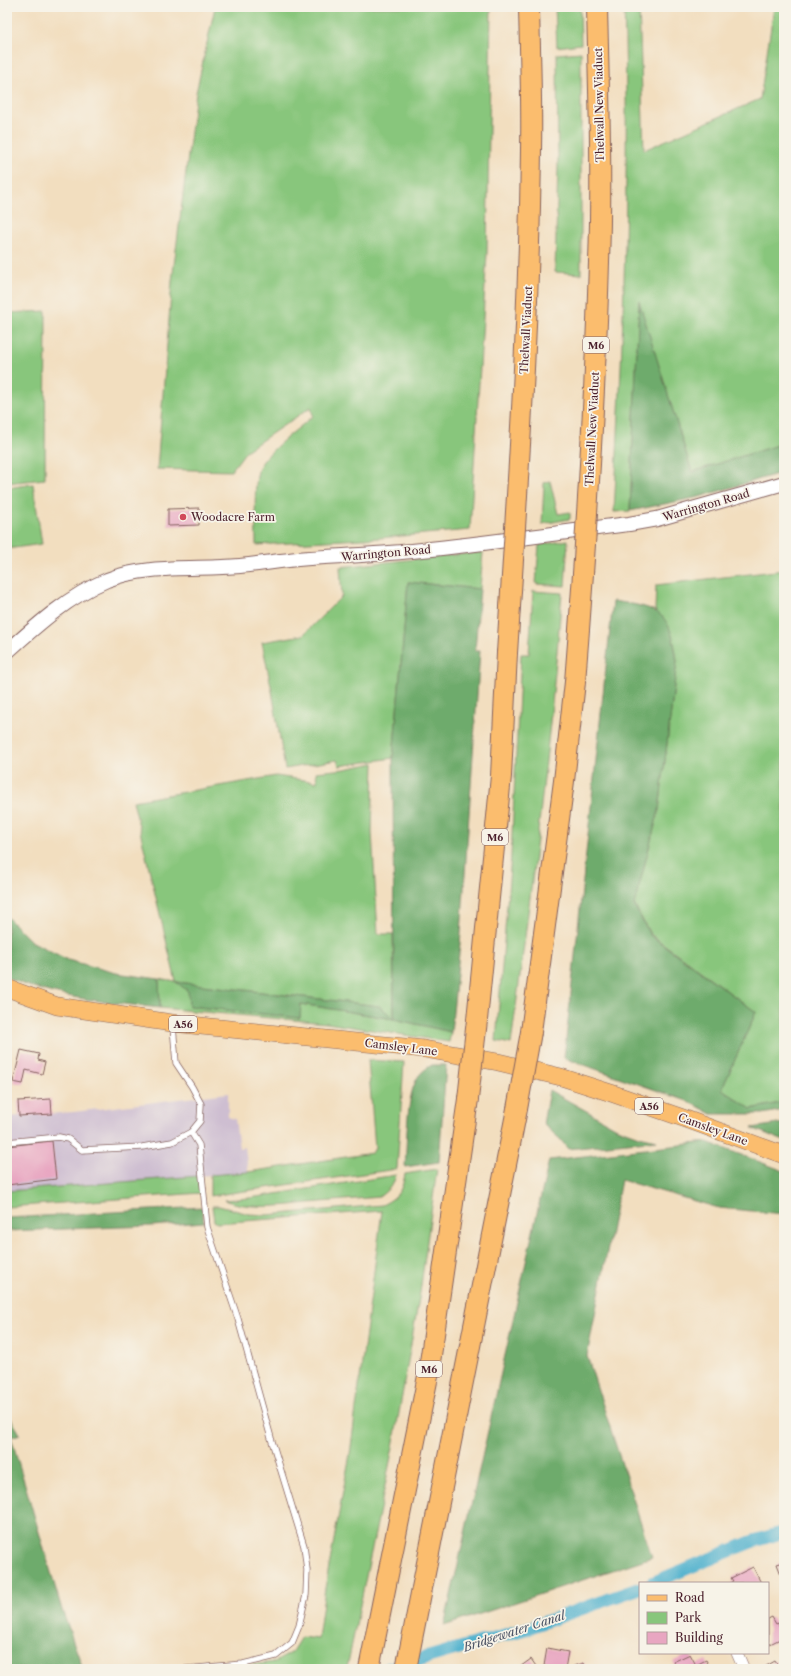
<svg xmlns="http://www.w3.org/2000/svg" width="791" height="1676" viewBox="0 0 791 1676" font-family="'Libre Caslon Text',serif">
<style>
.industrial{fill:#cebed1}
.green{fill:#88c67c;stroke:#697254;fill-rule:evenodd}
.forest{fill:#6eab6c;stroke:#5c654c}
.lines{fill:none;stroke-linecap:round;stroke-linejoin:round}
.canal{stroke:#4eb0cd;stroke-width:13}
.building{fill:#e8a6c1}
.service-casing{stroke:#85625f;stroke-width:7}
.minor-casing{stroke:#85625f;stroke-width:12}
.tertiary-casing{stroke:#85625f;stroke-width:16}
.primary-casing{stroke:#85625f;stroke-width:18}
.motorway-casing{stroke:#85625f;stroke-width:22}
.service{stroke:#fff;stroke-width:5.5}
.minor{stroke:#fff;stroke-width:11}
.tertiary{stroke:#fff;stroke-width:14}
.primary{stroke:#fbbd6e;stroke-width:17}
.motorway{stroke:#fbbd6e;stroke-width:20}
.motorway-bridge-casing{stroke:#85625f;stroke-width:22;stroke-linecap:butt}
.motorway-bridge{stroke:#fbbd6e;stroke-width:20}
.poi-dot{fill:#d1495b;stroke:#f7f3e8;stroke-width:1.5}
.labels{text-anchor:middle;dominant-baseline:central;stroke-width:3.5;stroke-linejoin:round;paint-order:stroke}
.shield{fill:#f7f3e8;stroke:#7e5f64;stroke-width:1}
.shield-label{font-size:10px;font-weight:bold;fill:#4a1f2b}
.street-label{font-size:11px;fill:#4a1f2b;stroke:#f7f3e8}
.poi-label{font-size:11px;fill:#4a1f2b;stroke:#f7f3e8;text-anchor:start}
.water-label{font-size:12px;font-style:italic;fill:#4b5264;stroke:#f7f3e8}
</style>
<rect width="100%" height="100%" fill="#f7f3e8"/>
<filter id="ink" filterUnits="userSpaceOnUse"><feTurbulence type="fractalNoise" baseFrequency=".025" numOctaves="2"/><feDisplacementMap in="SourceGraphic" scale="8" xChannelSelector="R" yChannelSelector="G"/><feConvolveMatrix kernelMatrix="1 2 1 2 8 2 1 2 1" color-interpolation-filters="sRGB"/></filter>
<filter id="wash" filterUnits="userSpaceOnUse"><feTurbulence type="fractalNoise" baseFrequency=".012" numOctaves="4" result="noise"/><feDisplacementMap in="SourceGraphic" scale="16" xChannelSelector="R" yChannelSelector="G"/><feGaussianBlur stdDeviation="0.9" result="paint"/><feColorMatrix in="noise" values="0 0 0 0 0 0 0 0 0 0 0 0 0 0 0 0 0 1.4 0 .05"/><feComposite in="paint" operator="in"/></filter>
<g filter="url(#wash)">
<rect width="100%" height="100%" fill="#f2debf"/>
<polygon class="industrial" points="228,1093 228,1117 235,1119 239,1148 245,1147 248,1172 7,1191 7,1117 74,1112"/>
<g class="green">
<path d="M215,7h276l-4,246 -17,277 -91,8 -123,7c0,-18 -3,-61 3,-77 6,-15 40,-40 54,-52l-2,-9 -65,44 -15,20 -74,-2 15,-188 24,-188z"/>
<polygon points="555,7 580,7 581,44 557,47"/>
<path d="M624,7h15l5,143 116,-51 14,-92h10v436l-92,29 -53,-169 -9,208 -16,1c9,-168 16,-337 10,-505z"/>
<polygon points="581,52 581,274 555,272 558,165 557,54"/>
<polygon points="46,311 45,479 7,483 7,313"/>
<polygon points="550,481 558,514 570,512 570,519 542,524 544,483"/>
<polygon points="33,484 42,544 7,549 7,488"/>
<polygon points="568,540 565,586 536,584 539,545"/>
<polygon points="483,552 480,589 408,582 393,758 339,766 337,760 285,769 272,691 262,642 303,635 342,596 340,567"/>
<path d="M784,570v532l-33,7 -29,-20 34,-77 -106,-78 -16,-30 25,-94 18,-149c-4,-24 -4,-33 -22,-51l1,-25z"/>
<path d="M533,591l29,2c-12,151 -31,301 -51,451l-15,-3 15,-186 10,-201h8z"/>
<path d="M374,763l-2,69 6,102h15l1,85 57,13 -2,10 -122,-19 -167,-15 -1,-29 17,3 -43,-181 143,-25 41,6 -1,-10 29,-3zM177,982l202,24 15,13 -93,-15 -1,14 -111,-12v-15z"/>
<polygon points="368,1060 404,1062 397,1169 210,1196 210,1175 248,1172 372,1153 375,1148"/>
<path d="M437,1169l-17,124 -27,154 -46,221 -5,1h-120l53,-7 16,-9 10,-16 17,2 7,-51 25,-134 32,-243 -165,12 -3,-2 -2,-15h7l30,8 18,1 115,-10c16,-8 20,-14 23,-31z"/>
<path d="M396,1175c-2,10 -9,16 -17,22 -23,2 -47,4 -70,6 -28,3 -58,7 -85,-3l26,-2z"/>
<polygon points="198,1176 201,1193 7,1207 7,1191"/>
</g>
<g class="forest">
<polygon points="639,301 692,472 784,443 784,472 699,497 630,511"/>
<polygon points="408,582 480,589 475,651 480,651 461,934 451,1032 394,1019 301,1004 300,1018 189,1006 188,991 176,982 379,1006 394,1018 393,758"/>
<path d="M613,601c48,7 57,10 64,60l-18,149 -25,95 16,30 106,77 -34,77 29,20 33,-7v8l-21,4h-51l-22,-12 -126,-44z"/>
<path d="M7,917l24,24 37,19 48,13 43,6 1,29c-50,-6 -108,-9 -153,-31z"/>
<path d="M432,1065h14l-7,97 -34,5c2,-23 1,-64 10,-84 3,-9 10,-14 17,-18z"/>
<polygon points="549,1090 617,1128 639,1136 657,1140 568,1149 560,1139 543,1124"/>
<polygon points="784,1123 784,1141 752,1128"/>
<polygon points="707,1142 784,1171 784,1214 719,1208 621,1180 587,1356 652,1557 444,1626 549,1160"/>
<polygon points="202,1207 204,1222 152,1226 7,1231 7,1218"/>
<polygon points="7,1412 20,1434 11,1437 62,1610 82,1666 67,1669 7,1669"/>
</g>
<g class="lines">
<g class="canal">
<polyline points="652,1583 751,1542 784,1532"/>
<polyline points="387,1669 525,1629 640,1588"/>
</g>
</g>
<g id="blocks">
<g class="building">
<polygon points="199,508 199,525 168,526 168,509"/>
<polygon points="21,1050 39,1054 38,1060 45,1062 42,1074 26,1070 23,1084 13,1082"/>
<polygon points="51,1099 52,1114 19,1116 18,1101"/>
<polygon points="52,1141 56,1179 7,1185 7,1146"/>
<polygon points="784,1562 784,1582 777,1564"/>
<polygon points="753,1567 761,1583 730,1583 733,1581 731,1578"/>
<polygon points="772,1617 776,1624 778,1623 784,1637 768,1645 768,1619"/>
<polygon points="547,1648 568,1652 565,1669 544,1666"/>
<polygon points="690,1654 696,1665 706,1660 711,1669 677,1669 673,1662"/>
<polygon points="531,1659 538,1669 517,1669"/>
<polygon points="775,1661 780,1669 761,1669"/>
<polygon points="584,1663 586,1669 571,1669 571,1667"/>
</g>
</g>
</g>
<g filter="url(#ink)">
<use href="#blocks" fill-opacity="0" stroke="#85625f" stroke-width="1"/>
<g class="lines">
<g class="service-casing">
<g id="service">
<polyline points="7,1142 59,1137 68,1139 82,1150 142,1147 172,1142 191,1132 200,1121 201,1104 192,1087 176,1063 173,1026"/>
<polyline points="186,1669 243,1664 276,1656 292,1643 299,1626 306,1595 307,1570 304,1546 271,1438 238,1319 207,1227 199,1145 191,1132"/>
</g>
</g>
<g class="minor-casing">
<polyline id="minor" points="737,1653 744,1669"/>
</g>
<g class="tertiary-casing">
<path id="tertiary" d="M7,652c30,-27 62,-56 100,-72 41,-16 90,-10 133,-14 19,-2 39,-5 58,-7 38,-3 76,-4 114,-8 72,-7 144,-18 217,-27l28,-5 127,-36"/>
</g>
<g class="primary-casing">
<polyline id="primary" points="7,988 57,1006 172,1023 424,1049 498,1062 561,1077 611,1093 686,1119 784,1155"/>
</g>
<g class="motorway-casing">
<g id="motorway">
<polyline points="477,1020 501,776 507,653"/>
<polyline points="531,1032 564,781 575,682"/>
<polyline points="369,1669 428,1376 468,1099"/>
<polyline points="406,1669 517,1109"/>
</g>
</g>
<use href="#service" class="service"/>
<use href="#minor" class="minor"/>
<use href="#tertiary" class="tertiary"/>
<use href="#primary" class="primary"/>
<use href="#motorway" class="motorway"/>
<g class="motorway-bridge-casing">
<g id="motorway-bridge">
<path d="M507,653c11,-168 22,-335 24,-503 1,-48 -1,-95 -2,-143"/>
<path d="M575,682c11,-140 20,-280 24,-420 3,-85 0,-170 -2,-255"/>
<polyline points="468,1099 477,1020"/>
<polyline points="517,1109 531,1032"/>
</g>
</g>
<use href="#motorway-bridge" class="motorway-bridge"/>
</g>
</g>
<circle class="poi-dot" cx="183" cy="517" r="4"/>
<g class="labels">
<g class="shield">
<rect x="583" y="337" width="26" height="16" rx="3"/>
<rect x="482" y="829" width="26" height="16" rx="3"/>
<rect x="169" y="1016" width="28" height="16" rx="3"/>
<rect x="635" y="1098" width="28" height="16" rx="3"/>
<rect x="416" y="1361" width="26" height="16" rx="3"/>
</g>
<g class="shield-label">
<text x="596" y="345">M6</text>
<text x="495" y="837">M6</text>
<text x="183" y="1024">A56</text>
<text x="649" y="1106">A56</text>
<text x="429" y="1369">M6</text>
</g>
<g class="street-label">
<text transform="translate(599 105) rotate(-91)">Thelwall New Viaduct</text>
<text transform="translate(526 330) rotate(-87)">Thelwall Viaduct</text>
<text transform="translate(592 429) rotate(-87)">Thelwall New Viaduct</text>
<text transform="translate(706 505) rotate(-16)">Warrington Road</text>
<text transform="translate(386 553) rotate(-5)">Warrington Road</text>
<text transform="translate(401 1047) rotate(7)">Camsley Lane</text>
<text transform="translate(713 1129) rotate(20)">Camsley Lane</text>
</g>
<g class="poi-label">
<text x="191" y="517">Woodacre Farm</text>
</g>
<g class="water-label">
<text transform="translate(514 1631) rotate(-18)">Bridgewater Canal</text>
</g>
</g>
<rect width="791" height="1676" fill="none" stroke="#f7f3e8" stroke-width="24"/>
<rect x="639" y="1582" width="130" height="72" fill="#f7f3e8" stroke="#b29e9c"/>
<rect x="647" y="1595" width="20" height="6" fill="#fbbd6e" stroke="#b29e9c"/>
<text x="675" y="1602" font-size="12" fill="#4a1f2b">Road</text>
<rect x="647" y="1612" width="20" height="12" fill="#88c67c" stroke="#b29e9c"/>
<text x="675" y="1622" font-size="12" fill="#4a1f2b">Park</text>
<rect x="647" y="1632" width="20" height="12" fill="#e8a6c1" stroke="#b29e9c"/>
<text x="675" y="1642" font-size="12" fill="#4a1f2b">Building</text>
</svg>
